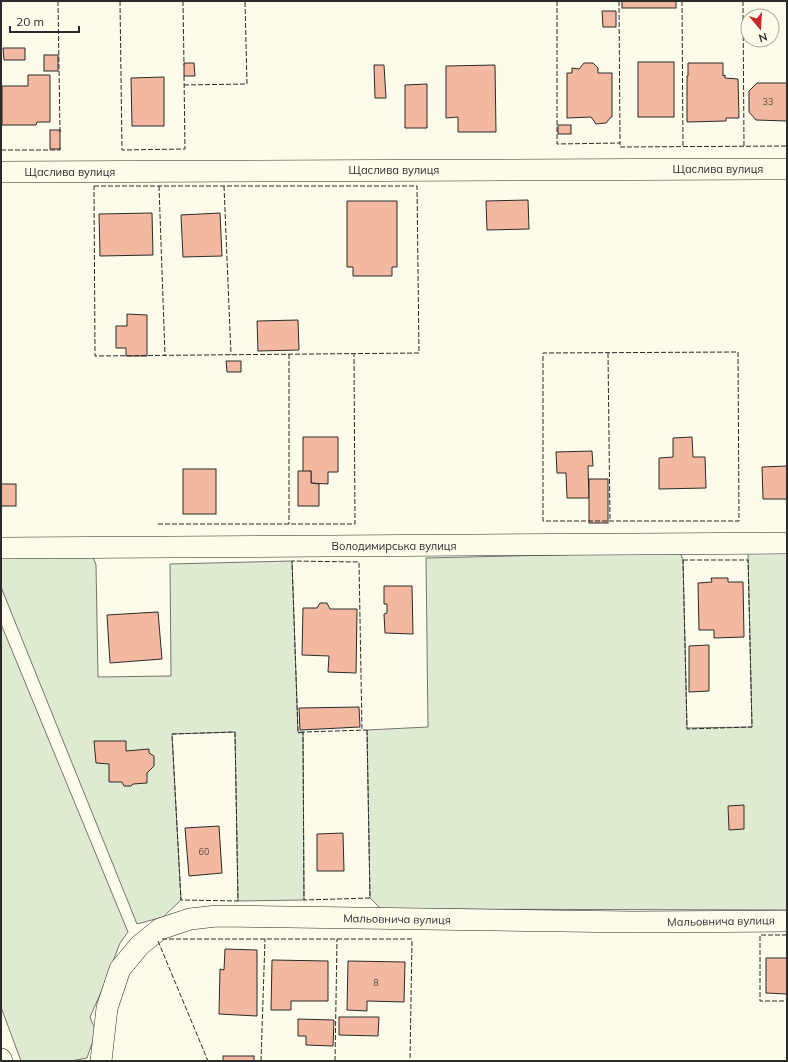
<svg xmlns="http://www.w3.org/2000/svg" width="788" height="1062" viewBox="0 0 788 1062" font-family="Mulish,sans-serif">
<style>
.green{fill:#deebd1;stroke:#74746e}
.building{fill:#f2b8a0;stroke:#2b2b2b}
.lines{fill:none;stroke-linecap:round;stroke-linejoin:round}
.street-casing{stroke:#2b2b2b;stroke-width:22}
.street{stroke:#fdfbea;stroke-width:21}
.fence{stroke:#2b2b2b;stroke-width:1;stroke-dasharray:5 2;stroke-linecap:butt}
.labels{text-anchor:middle;dominant-baseline:central;stroke-width:3;stroke-linejoin:round;paint-order:stroke}
.number-label{font-size:9px;fill:#5d4e48}
.street-label{font-size:11px;fill:#2b2b2b;stroke:#fdfbea}
</style>
<rect width="100%" height="100%" fill="#fdfbea"/>
<g class="green">
<polygon points="787,551 787,910 381,909 370,898 367,730 428,727 426,558 680,552 683,560 687,728 752,727 748,552"/>
<polygon points="1,557 93,557 96,565 98,677 171,676 170,564 292,561 298,732 303,732 304,900 238,901 235,732 172,734 181,900 163,917 137,924 1,587"/>
<polygon points="1,624 128,932 120,943 102,990 90,1017 96,1032 87,1058 71,1061 21,1061 1,1007"/>
</g>
<g class="building">
<rect x="622" y="1" width="54" height="7"/>
<polygon points="602,11 616,11 616,27 603,27"/>
<polygon points="3,48 25,48 25,60 4,60"/>
<rect x="44" y="55" width="14" height="16"/>
<rect x="638" y="62" width="36" height="55"/>
<polygon points="184,63 194,63 195,76 184,76"/>
<polygon points="584,63 593,63 598,68 598,73 612,73 612,117 611,117 606,123 596,124 591,117 567,118 567,73 572,73 572,68 579,69"/>
<polygon points="688,63 723,63 723,76 725,75 725,78 738,79 739,118 726,118 726,121 687,122 687,76 688,76"/>
<polygon points="374,65 384,65 386,98 375,98"/>
<polygon points="495,65 496,132 458,132 458,117 446,118 446,66"/>
<polygon points="28,75 50,75 50,122 37,122 36,125 2,125 2,86 28,86"/>
<polygon points="164,77 164,126 132,126 131,78"/>
<polygon points="757,83 786,83 787,84 787,120 786,121 756,120 749,112 749,91"/>
<polygon points="427,84 427,128 405,128 405,85"/>
<rect x="558" y="125" width="13" height="9"/>
<rect x="50" y="130" width="10" height="19"/>
<polygon points="528,200 529,229 487,230 486,201"/>
<polygon points="347,201 397,201 397,267 392,267 392,276 353,276 353,267 347,267"/>
<polygon points="152,213 153,255 100,256 99,214"/>
<polygon points="220,213 222,256 183,257 181,215"/>
<polygon points="127,314 147,315 147,356 126,356 126,348 116,348 116,326 127,326"/>
<polygon points="298,320 299,350 258,351 257,321"/>
<polygon points="226,361 241,361 241,372 227,372"/>
<polygon points="303,437 338,437 338,472 328,472 328,484 311,483 311,471 303,472"/>
<polygon points="692,437 693,457 705,457 706,488 659,489 659,458 673,457 673,438"/>
<polygon points="592,451 593,466 588,466 589,498 567,498 566,473 557,473 556,452"/>
<polygon points="787,466 787,499 763,499 762,467"/>
<rect x="183" y="469" width="33" height="45"/>
<polygon points="298,471 311,471 311,483 319,484 319,506 298,506"/>
<rect x="589" y="479" width="19" height="44"/>
<rect x="1" y="484" width="15" height="22"/>
<polygon points="711,578 728,578 728,582 743,582 744,637 714,638 714,630 699,630 698,583 712,582"/>
<polygon points="384,586 412,586 413,634 385,633 384,614 387,613 387,604 384,604"/>
<polygon points="320,603 327,603 330,609 357,609 356,673 328,672 329,656 302,655 303,608 317,608"/>
<polygon points="158,612 162,659 110,663 107,615"/>
<polygon points="709,645 709,691 689,692 689,646"/>
<polygon points="359,707 360,727 300,730 299,708"/>
<polygon points="94,741 126,741 126,751 149,749 149,753 154,756 154,766 147,773 147,783 133,784 131,786 124,786 122,782 109,782 109,764 96,763"/>
<polygon points="744,805 744,829 729,830 728,806"/>
<polygon points="219,826 222,873 189,876 185,828"/>
<polygon points="343,833 344,871 317,871 317,834"/>
<polygon points="225,949 257,950 257,1016 219,1014 220,969 224,970"/>
<polygon points="766,958 787,958 787,994 766,993"/>
<polygon points="272,960 328,961 328,1001 291,1001 291,1010 271,1010"/>
<polygon points="348,961 405,962 404,1002 367,1001 367,1011 347,1010"/>
<polygon points="339,1017 379,1017 378,1036 339,1035"/>
<polygon points="298,1019 334,1020 333,1046 306,1045 306,1036 298,1036"/>
<rect x="223" y="1056" width="31" height="5"/>
</g>
<g class="lines">
<g class="street-casing">
<g id="street">
<polyline points="1,172 787,169"/>
<polyline points="1,548 787,543"/>
<polyline points="1,1059 2,1061"/>
<polyline points="101,1061 107,1008 120,969 140,945 160,929 190,919 217,916 632,922 787,921"/>
</g>
</g>
<use href="#street" class="street"/>
<g class="fence">
<polyline points="58,1 60,133"/>
<polyline points="120,1 122,150 185,149 184,75"/>
<polyline points="183,1 184,65"/>
<polyline points="557,1 557,144 620,143 620,147 787,146"/>
<polyline points="619,1 620,143"/>
<polyline points="682,1 683,147"/>
<polyline points="743,1 744,146"/>
<polyline points="184,85 247,84 245,1"/>
<polyline points="1,150 60,150 60,147"/>
<polygon points="94,186 417,186 419,353 95,356"/>
<polyline points="159,186 165,356"/>
<polyline points="224,186 231,355"/>
<polygon points="738,352 739,521 543,521 543,353"/>
<polyline points="608,353 610,521"/>
<polyline points="289,354 289,524"/>
<polyline points="158,524 355,524 354,354"/>
<polygon points="683,560 748,560 752,727 687,729"/>
<polygon points="367,730 370,898 304,900 303,732"/>
<polygon points="235,732 238,901 181,900 172,734"/>
<polyline points="303,732 298,733 292,561 359,562 362,730"/>
<polyline points="787,935 760,935 760,1001 787,1001"/>
<polyline points="162,939 412,939 410,1061"/>
<polyline points="158,941 208,1061"/>
<polyline points="261,1061 265,939"/>
<polyline points="335,1061 337,939"/>
</g>
</g>
<g class="labels">
<g class="number-label">
<text x="768" y="101">33</text>
<text x="204" y="851">60</text>
<text x="376" y="982">8</text>
</g>
<g class="street-label">
<text x="718" y="169">Щаслива вулиця</text>
<text x="394" y="170">Щаслива вулиця</text>
<text x="70" y="172">Щаслива вулиця</text>
<text x="394" y="546">Володимирська вулиця</text>
<text transform="translate(397 919) rotate(1)">Мальовнича вулиця</text>
<text transform="translate(721 921) rotate(-1)">Мальовнича вулиця</text>
</g>
</g>
<rect width="788" height="1062" fill="none" stroke="#2b2b2b" stroke-width="4"/>
<g transform="translate(760 28) rotate(162)"><circle r="19" fill="#fdfbea" stroke="#a9a89e"/>
<path d="M0-3L7 15L0 10L-7 15Z" fill="#c62828"/>
<text y="-6" font-size="11" font-weight="bold" text-anchor="middle" fill="#2b2b2b">N</text>
</g>
<path d="M10 26v6h69v-6" fill="none" stroke="#2b2b2b" stroke-width="2"/>
<text x="16" y="26" font-size="12" fill="#2b2b2b" stroke="#fdfbea" stroke-width="3" paint-order="stroke">20 m</text>
</svg>
